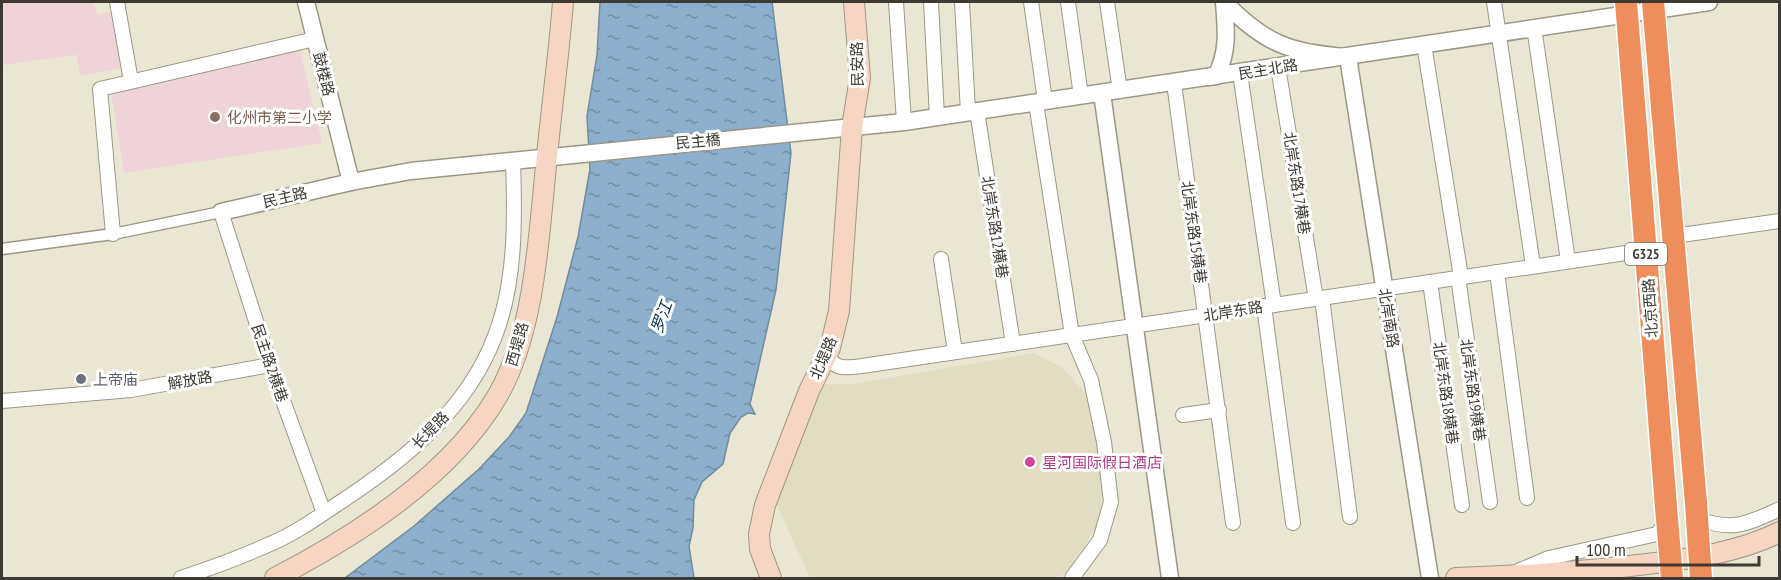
<svg xmlns="http://www.w3.org/2000/svg" width="1781" height="580" viewBox="0 0 1781 580" font-family="'PT Sans Narrow','Noto Sans SC',sans-serif">
<style>
.built{fill:#e2dcc3}
.education{fill:#eed4d9}
.water{fill:url(#water-ripples);stroke:#738c9e;stroke-width:1.5}
.lines{fill:none;stroke-linecap:round;stroke-linejoin:round}
.pedestrian-casing{stroke:#9c9888;stroke-width:13}
.minor-casing{stroke:#9c9888;stroke-width:16}
.tertiary-casing{stroke:#9c9888;stroke-width:19}
.secondary-casing{stroke:#9c9888;stroke-width:22}
.trunk-casing{stroke:#fff;stroke-width:25}
.pedestrian{stroke:#fff;stroke-width:10}
.minor{stroke:#fff;stroke-width:14}
.tertiary{stroke:#fff;stroke-width:16}
.secondary{stroke:#f8d5c2;stroke-width:20}
.trunk{stroke:#ee8e5c;stroke-width:22}
.trunk-bridge-casing{stroke:#fff;stroke-width:25;stroke-linecap:butt}
.trunk-bridge{stroke:#ee8e5c;stroke-width:22}
.education-dot{fill:#8d6e63;stroke:#fff;stroke-width:2}
.worship-dot{fill:#6b7280;stroke:#fff;stroke-width:2}
.hotel-dot{fill:#d1479c;stroke:#fff;stroke-width:2}
.labels{text-anchor:middle;dominant-baseline:central;stroke-width:6;stroke-linejoin:round;paint-order:stroke}
.shield{fill:#fff;stroke:#767570;stroke-width:1.5}
.shield-label{font-size:14px;font-weight:bold;fill:#3c3a33}
.street-label{font-size:15px;fill:#3c3a33;stroke:#fff}
.education-label{font-size:15px;fill:#785e54;stroke:#fff;text-anchor:start}
.worship-label{font-size:15px;fill:#5b616d;stroke:#fff;text-anchor:start}
.hotel-label{font-size:15px;fill:#b23c85;stroke:#fff;text-anchor:start}
.water-label{font-size:16px;font-style:italic;fill:#063351;stroke:#fff}
</style>
<defs>
<pattern id="water-ripples" width="26" height="14" patternUnits="userSpaceOnUse" patternTransform="scale(1.5)"><rect width="26" height="14" fill="#8bafcc"/><path d="M2 4q2-2 4 0t4 0M15 11q2-2 4 0t4 0" fill="none" stroke="#738fa6"/></pattern>
</defs>
<rect width="100%" height="100%" fill="#eae6d4"/>
<polygon class="built" points="1034,353 1063,368 1089,398 1102,466 1101,520 1066,574 1053,578 810,578 775,501 824,384 853,384"/>
<g class="education">
<polygon points="2,2 93,2 98,15 110,12 122,68 80,76 77,55 2,65"/>
<polygon points="300,51 322,143 124,173 111,92"/>
</g>
<polygon class="water" points="600,2 772,2 791,153 776,290 750,404 755,414 748,413 741,417 730,433 723,464 702,482 694,500 693,528 689,546 694,578 345,578 414,526 479,469 509,437 526,413 557,317 578,237 590,169 587,116 597,55"/>
<g class="lines">
<g class="pedestrian-casing">
<polyline id="pedestrian" points="2,249 113,234 221,212"/>
</g>
<g class="minor-casing">
<g id="minor">
<polyline points="117,2 131,81"/>
<polyline points="896,2 904,122"/>
<polyline points="931,2 937,117"/>
<polyline points="962,2 968,112"/>
<polyline points="1031,2 1045,101"/>
<polyline points="1068,2 1081,96"/>
<polyline points="1107,2 1120,91"/>
<polyline points="1494,2 1533,266"/>
<polyline points="1534,27 1568,261"/>
<polyline points="1424,44 1461,277"/>
<polyline points="1278,67 1316,299"/>
<polyline points="1240,73 1274,305"/>
<polyline points="1174,83 1233,523"/>
<polyline points="1036,103 1072,335 1091,380 1104,442 1111,502 1100,540 1072,578"/>
<polyline points="977,111 1013,344"/>
<polyline points="221,212 270,365 324,513"/>
<polyline points="113,234 100,89 315,39"/>
<polyline points="1674,236 1780,221"/>
<polyline points="941,259 955,352"/>
<polyline points="1497,272 1527,498"/>
<polyline points="1458,277 1490,502"/>
<polyline points="1430,282 1462,505"/>
<polyline points="1322,298 1350,517"/>
<polyline points="1264,306 1293,523"/>
<path d="M827,355c7,15 20,13 35,11l784,-116"/>
<polyline points="2,401 131,390 270,365"/>
<polyline points="1183,415 1219,410"/>
<path d="M1697,519c37,12 47,6 83,-10"/>
<polyline points="1518,571 1549,558 1657,534 1667,522"/>
<path d="M181,578c30,-10 60,-21 89,-34 24,-10 45,-25 66,-39 66,-43 131,-94 159,-169 21,-54 20,-118 18,-175"/>
</g>
</g>
<g class="tertiary-casing">
<g id="tertiary">
<polyline points="306,2 351,182"/>
<path d="M1224,2c41,42 66,51 124,55l82,521"/>
<path d="M1208,77l8,-1c13,-25 10,-47 8,-74"/>
<polyline points="1102,93 1170,578"/>
<polyline points="221,212 351,182 411,171 904,122 1709,2"/>
</g>
</g>
<g class="secondary-casing">
<g id="secondary">
<path d="M275,578c81,-42 176,-102 223,-183 38,-66 41,-165 49,-239 5,-52 12,-103 16,-154"/>
<polyline points="771,578 760,549 759,534 765,505 809,391 830,348 839,311 852,127 860,78 854,2"/>
<path d="M1456,578c64,-2 127,-6 191,-14 47,-6 90,-11 133,-32"/>
</g>
</g>
<g class="trunk-casing">
<g id="trunk">
<polyline points="1626,2 1666,507"/>
<polyline points="1653,2 1696,503"/>
</g>
</g>
<use href="#pedestrian" class="pedestrian"/>
<use href="#minor" class="minor"/>
<use href="#tertiary" class="tertiary"/>
<use href="#secondary" class="secondary"/>
<use href="#trunk" class="trunk"/>
<g class="trunk-bridge-casing">
<g id="trunk-bridge">
<polyline points="1696,503 1701,578"/>
<polyline points="1666,507 1672,578"/>
</g>
</g>
<use href="#trunk-bridge" class="trunk-bridge"/>
</g>
<circle class="education-dot" cx="215" cy="117" r="6"/>
<circle class="worship-dot" cx="81" cy="379" r="6"/>
<circle class="hotel-dot" cx="1030" cy="462" r="6"/>
<g class="labels">
<rect class="shield" x="1625" y="243" width="42" height="22" rx="4.5"/>
<g class="shield-label">
<text x="1646" y="254">G325</text>
</g>
<g class="street-label">
<text transform="translate(857 64) rotate(-91)">民安路</text>
<text transform="translate(1268 69) rotate(-9)">民主北路</text>
<text transform="translate(324 74) rotate(76)">鼓楼路</text>
<text transform="translate(698 141) rotate(-5)">民主橋</text>
<text transform="translate(1297 183) rotate(81)">北岸东路17横巷</text>
<text transform="translate(285 197) rotate(-13)">民主路</text>
<text transform="translate(995 227) rotate(81)">北岸东路12横巷</text>
<text transform="translate(1194 232) rotate(82)">北岸东路15横巷</text>
<text transform="translate(1650 308) rotate(-94)">北京西路</text>
<text transform="translate(1233 311) rotate(-9)">北岸东路</text>
<text transform="translate(1389 318) rotate(81)">北岸南路</text>
<text transform="translate(517 344) rotate(-74)">西堤路</text>
<text transform="translate(823 358) rotate(-67)">北堤路</text>
<text transform="translate(270 363) rotate(71)">民主路2横巷</text>
<text transform="translate(190 380) rotate(-10)">解放路</text>
<text transform="translate(1473 390) rotate(82)">北岸东路19横巷</text>
<text transform="translate(1446 393) rotate(82)">北岸东路18横巷</text>
<text transform="translate(430 430) rotate(-46)">长堤路</text>
</g>
<g class="education-label">
<text x="227" y="117">化州市第二小学</text>
</g>
<g class="worship-label">
<text x="93" y="379">上帝庙</text>
</g>
<g class="hotel-label">
<text x="1042" y="462">星河国际假日酒店</text>
</g>
<g class="water-label">
<text transform="translate(661 317) rotate(-70)">罗江</text>
</g>
</g>
<rect width="1781" height="580" fill="none" stroke="#3c3a33" stroke-width="6"/>
<path d="M1577 556v9h182v-9" fill="none" stroke="#3c3a33" stroke-width="3"/>
<text x="1586" y="556" font-size="18" fill="#3c3a33" stroke="#ffffff" stroke-width="4.5" paint-order="stroke">100 m</text>
</svg>
